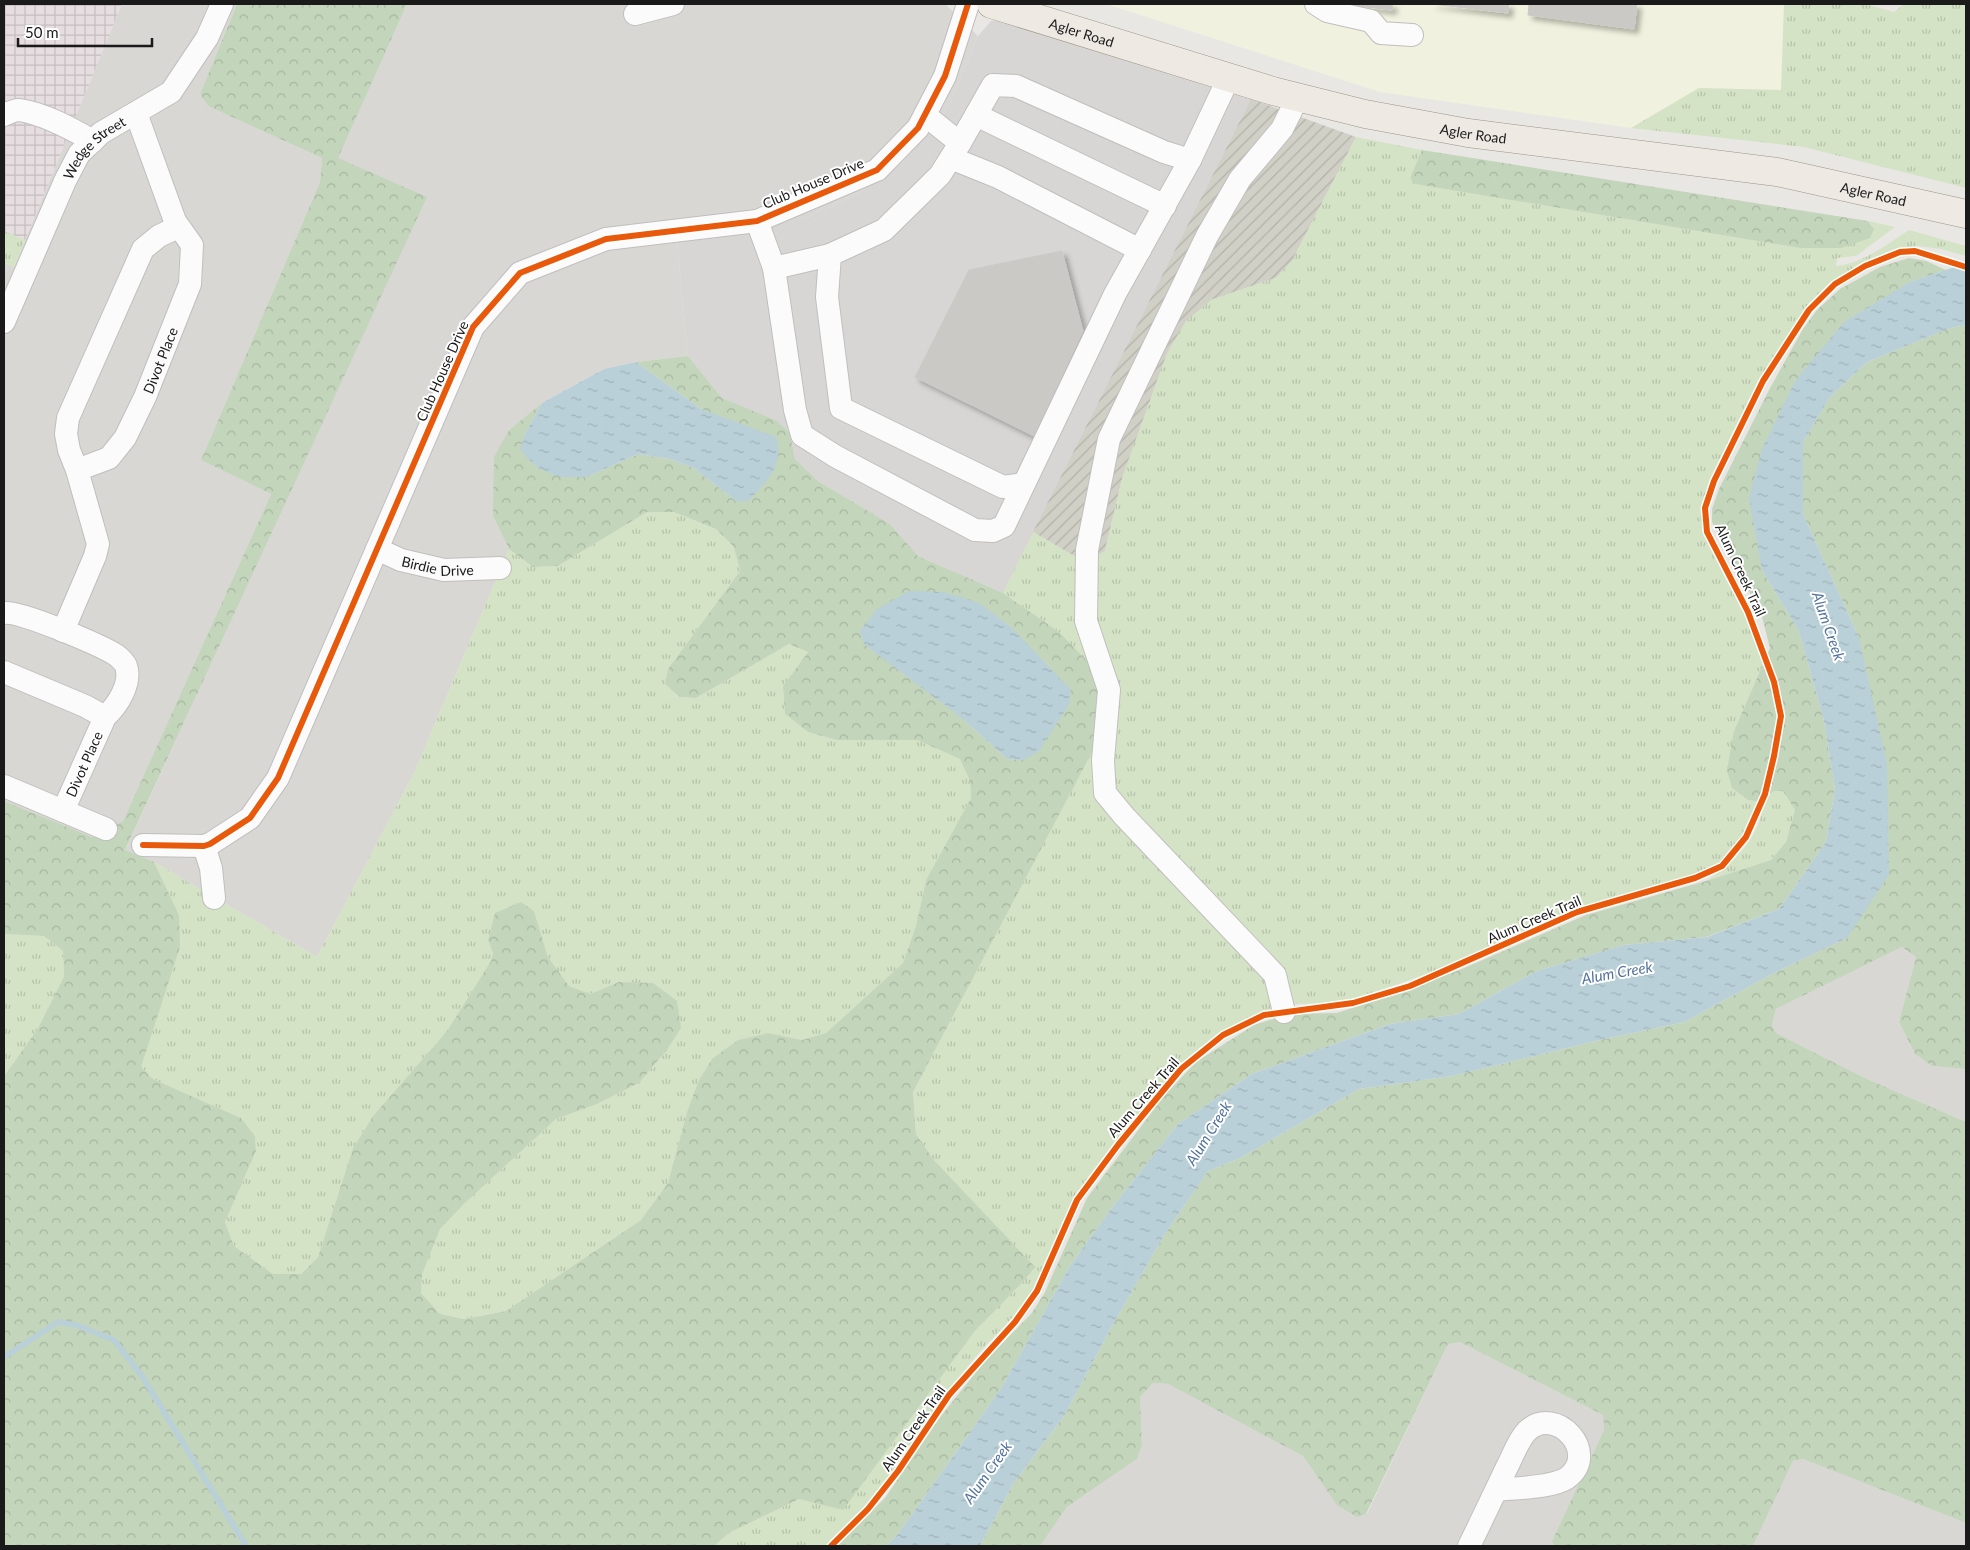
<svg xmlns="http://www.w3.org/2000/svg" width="1970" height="1550" viewBox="0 0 1970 1550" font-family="Lato,sans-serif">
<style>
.residential{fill:#d8d7d4}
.industrial{fill:url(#industrial-grid)}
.education{fill:#f1f1df}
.religious{fill:#d7d6d4}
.construction{fill:url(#construction-furrows)}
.grass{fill:url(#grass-tufts)}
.forest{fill:url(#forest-crowns);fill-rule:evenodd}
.water{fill:url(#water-ripples)}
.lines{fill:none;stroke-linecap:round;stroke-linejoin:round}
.stream{stroke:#bad0d8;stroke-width:5.5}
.building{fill:#cbc9c6;stroke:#ccc9c5;filter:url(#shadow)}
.minor-casing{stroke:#c0bfbd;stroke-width:24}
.major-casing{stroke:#9b9583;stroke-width:29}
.minor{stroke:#fcfbfb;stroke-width:22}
.major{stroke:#eeeae3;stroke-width:28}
.cycleway-casing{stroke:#fff;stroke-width:9}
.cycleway{stroke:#e8590c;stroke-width:6}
.labels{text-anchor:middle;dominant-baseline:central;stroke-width:4;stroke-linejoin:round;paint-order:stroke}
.street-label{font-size:14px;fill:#1a1a1a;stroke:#fff}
.water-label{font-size:15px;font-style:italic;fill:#53739e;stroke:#fff}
</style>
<defs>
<pattern id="industrial-grid" width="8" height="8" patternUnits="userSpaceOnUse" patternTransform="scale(1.25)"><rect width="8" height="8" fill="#e6dde1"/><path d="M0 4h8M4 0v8" fill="none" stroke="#c5bdc0"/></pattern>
<pattern id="construction-furrows" width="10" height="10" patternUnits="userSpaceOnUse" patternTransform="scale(1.25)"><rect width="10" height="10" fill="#d1d0c6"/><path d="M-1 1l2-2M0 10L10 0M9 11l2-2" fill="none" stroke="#b3b2aa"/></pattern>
<pattern id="grass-tufts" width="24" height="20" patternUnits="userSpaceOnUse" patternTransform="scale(1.25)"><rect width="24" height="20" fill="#d4e3c5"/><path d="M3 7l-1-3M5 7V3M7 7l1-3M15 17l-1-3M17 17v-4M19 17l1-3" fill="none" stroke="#b5c2a9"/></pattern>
<pattern id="forest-crowns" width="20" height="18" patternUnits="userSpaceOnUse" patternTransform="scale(1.25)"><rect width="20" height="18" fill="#c3d5bb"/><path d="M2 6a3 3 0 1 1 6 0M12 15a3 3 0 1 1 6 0" fill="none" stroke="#a7b6a0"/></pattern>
<pattern id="water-ripples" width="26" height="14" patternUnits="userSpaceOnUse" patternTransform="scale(1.25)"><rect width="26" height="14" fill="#bad0d8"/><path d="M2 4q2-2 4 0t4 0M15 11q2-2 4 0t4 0" fill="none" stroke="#9fb2b9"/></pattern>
<filter id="shadow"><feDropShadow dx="4.5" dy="4.5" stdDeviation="2.5" flood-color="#0004"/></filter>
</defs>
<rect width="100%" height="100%" fill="#e9e7e3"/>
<g class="residential">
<polygon points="122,4 237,4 200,94 208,106 322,158 320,182 201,460 271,494 123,821 92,837 4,801 4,263 14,267"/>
<polygon points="407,4 945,4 978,36 949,106 902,163 856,195 808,217 677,241 688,356 636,362 604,369 542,403 509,430 493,516 509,549 415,771 317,957 154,862 125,851 426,197 337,159"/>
<polygon points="1902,947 1916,957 1899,1022 1915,1054 1932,1066 1966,1069 1966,1122 1865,1078 1776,1033 1772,1025 1776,1009"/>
<polygon points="1460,1342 1603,1415 1604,1430 1552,1541 1554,1546 1040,1546 1067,1507 1137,1459 1142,1445 1140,1397 1153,1383 1168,1384 1303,1456 1337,1504 1367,1514 1448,1344"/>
<polygon points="1803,1459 1966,1523 1966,1546 1753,1546 1793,1461"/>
</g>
<polygon class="industrial" points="4,4 122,4 25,240 4,231"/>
<polygon class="education" points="1106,4 1784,4 1782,90 1699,88 1631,128 1380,92"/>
<polygon class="religious" points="1004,19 1251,99 1003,593 918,556 890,524 818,481 795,459 790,433 777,422 722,398 688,356 677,241 808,217 856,195 902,163 949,106 978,36 991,21"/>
<polygon class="construction" points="1251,99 1356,137 1292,261 1276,278 1211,300 1123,475 1105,551 1086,563 1033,532"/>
<g class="grass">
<polygon points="1784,4 1865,4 1894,12 1904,4 1966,4 1966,188 1804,147 1631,128 1699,88 1781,90"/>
<path d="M1356,137l66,13 -12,28 5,6 385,64 74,-19 -5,-8 26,6 -39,29 -19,2 -1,8c28,-3 50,-21 73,-36l57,16v10l-25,-7 -23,-3 -27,6 -53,26 -23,20 -18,22 -43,76 -46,94 -6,15v24l6,13 42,76 13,46 -29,67 14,69 12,2 -8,20 -17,26 -17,16 -20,9 -79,22 -56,18 -122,56 -89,31 -19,3 -43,1 -29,8 -39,20 -26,19 -26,25 -85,108 -14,24 -31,73 -17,25 -46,49 -28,35 -66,95 -24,28 -34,33h-111l15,-13 70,-34 175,-167 50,-51 10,-14 -101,-108 -17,-25 -3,-42 185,-351 -39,-109 -56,-39 30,-61 53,31 19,-12 18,-76 44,-122 19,-32 25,-21 65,-22 16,-17z"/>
<polygon points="4,231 25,240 14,267 4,263"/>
<polygon points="647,512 674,512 716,529 734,547 740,571 668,669 665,684 678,697 696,698 789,644 808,652 783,686 785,714 808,732 836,740 917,740 960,759 970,781 971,798 926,880 916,926 903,963 826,1033 802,1040 768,1033 738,1040 698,1082 687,1112 668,1183 641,1220 506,1311 464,1319 440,1314 421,1293 422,1275 440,1229 465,1203 556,1119 597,1104 639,1083 666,1051 619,982 590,994 569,986 548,957 534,911 488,940 493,953 491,961 447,1031 373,1116 353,1148 318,1257 301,1274 273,1274 234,1246 225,1222 256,1151 255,1136 241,1118 153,1079 141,1067 179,915 154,862 317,957 415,771 509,549 533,567 558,566"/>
<path d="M1774,791h9l12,19 -9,32 -15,18 -65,21c22,-14 41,-31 52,-56 5,-12 5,-26 16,-34z"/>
<polygon points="4,934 44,936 63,951 64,978 37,1030 4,1076"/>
</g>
<g class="forest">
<path d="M237,4h170l-69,154 89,39 -302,653 29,12 25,53 1,32 -39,120 12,12 88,39 14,18 1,15 -31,71 9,24 39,28h28l17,-17 35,-109 20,-32 74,-85 44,-70 2,-8 -5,-13 7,-27 26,-11 13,9 14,46 21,29 21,8 29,-12 34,1 24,18 4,27 -15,23 -27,32 -42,21 -41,15 -91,84 -25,26 -18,46 -1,18 19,21 24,5 42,-8 135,-91 27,-37 19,-71 11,-30 14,-23 26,-19 30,-7 34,7 24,-7 77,-70 13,-37 10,-46 45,-82 -1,-17 -10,-22 -43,-19h-81l-28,-8 -23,-18 -2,-28 25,-34 -19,-8 -93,54 -17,-1 -14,-13 3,-15 72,-98 -6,-24 -18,-18 -42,-17h-27l-89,54 -25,1 -24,-18 -16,-33 1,-59 15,-27 33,-27 -18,33 63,41 51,-23 32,5 24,9 42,33 -18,-84 -17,-8 -65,-47 52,-6 34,42 55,23 13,12 5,26 23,22 72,43 28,32 85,37 56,39 33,34 13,39 -7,36 -185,351 3,42 17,25 102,108 -11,14 -50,51 -131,178 -44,-11 -70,34 -15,13h-710v-470l33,-46 27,-53 -1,-26 -19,-15 -40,-2v-133l88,36 31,-16 148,-327 -70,-34 119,-278 2,-24 -114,-52 -8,-12zM964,720l59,40 -16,-1z"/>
<polygon points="1422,150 1868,221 1874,229 1870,238 1841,248 1800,248 1415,184 1410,178"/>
<polygon points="1909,258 1926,261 1946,270 1910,282 1795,381 1762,570 1799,631 1824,721 1835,789 1826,842 1779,909 1706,937 1624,945 1537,971 1459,1014 1390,1024 1252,1074 1178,1124 1111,1209 1070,1266 1002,1387 898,1534 886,1546 836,1546 885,1498 941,1416 985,1361 1031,1314 1044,1294 1087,1198 1164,1096 1196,1062 1254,1025 1289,1014 1337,1013 1399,993 1462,969 1586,915 1706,881 1771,860 1786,842 1795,810 1783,791 1774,791 1760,802 1748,800 1732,788 1727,770 1734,731 1770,648 1761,613 1721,541 1712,522 1712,509 1719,489 1769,390 1803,329 1817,310 1840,289 1880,267"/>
<polygon points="1966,325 1966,1069 1932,1066 1915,1054 1899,1022 1916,957 1902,947 1776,1009 1772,1025 1776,1033 1865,1078 1966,1122 1966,1523 1803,1459 1793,1461 1753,1546 1554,1546 1552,1541 1604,1430 1603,1415 1460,1342 1448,1344 1366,1514 1357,1517 1337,1505 1303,1456 1168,1384 1153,1383 1140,1397 1142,1445 1137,1459 1067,1507 1040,1546 980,1546 1013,1484 1064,1416 1112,1326 1166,1232 1208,1171 1240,1158 1359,1089 1452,1076 1591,1042 1684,1022 1774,973 1847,938 1859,638 1803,514 1803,442 1830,397 1867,362 1950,328"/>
</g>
<g class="water">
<polygon points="1966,263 1966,325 1950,328 1867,362 1830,397 1803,442 1803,514 1859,638 1887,764 1889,875 1847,938 1774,973 1684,1022 1591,1042 1452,1076 1359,1089 1240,1158 1208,1171 1166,1232 1112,1326 1064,1416 1013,1484 980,1546 886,1546 898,1534 1002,1387 1070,1266 1111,1209 1178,1124 1252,1074 1390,1024 1459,1014 1537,971 1624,945 1707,937 1779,909 1826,842 1835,789 1824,721 1799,631 1762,570 1749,498 1762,449 1795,381 1844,322 1910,282"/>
<path d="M636,362l65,47 75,28c9,28 -10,45 -28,64h-12l-42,-33 -24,-9 -32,-5 -51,23h-27l-20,-8 -12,-10 -8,-10 4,-13 18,-33 62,-34z"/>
<polygon points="909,591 944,592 979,603 1012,628 1071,690 1069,705 1038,752 1023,760 1007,759 964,720 864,644 860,631 877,609"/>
</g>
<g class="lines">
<polyline class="stream" points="4,1357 58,1322 76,1325 114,1340 142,1376 246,1546"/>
</g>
<g class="building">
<polygon points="1341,4 1393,4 1392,10"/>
<polygon points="1432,4 1509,4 1508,13"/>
<polygon points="1529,4 1637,4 1634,29 1528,15"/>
<polygon points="1062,251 1083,331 1034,436 915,377 969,270"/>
</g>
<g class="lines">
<g class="minor-casing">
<g id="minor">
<polyline points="1316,4 1327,11 1371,21 1381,33 1412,35"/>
<polyline points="635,14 673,4"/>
<path d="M4,115c4,-2 10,-5 15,-5 24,3 53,19 74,31"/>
<polyline points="925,115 960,143 993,85 1016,86 1164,152 1190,160"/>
<polyline points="976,115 1165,206"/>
<polyline points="951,158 998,177 1140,250"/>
<polyline points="757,221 774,268 795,410 802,435 835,456 975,530 993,531 1004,526 1115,294 1190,160 1229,77"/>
<polyline points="830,255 827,297 841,408 1003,487 1023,484"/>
<polyline points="774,268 830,255 884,230 940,175 960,143"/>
<path id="s1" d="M4,322l61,-141 14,-27 22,-21 70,-41 36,-54 15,-34"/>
<path id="s2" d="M77,470l32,-12 16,-20 20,-41 45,-113 2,-39 -17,-24 -39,-108"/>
<path id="s3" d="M377,549l24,11 43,10 56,-2"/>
<path d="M4,613c13,-4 98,33 112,42 3,2 9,8 10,11 6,18 -9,40 -21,51l-42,94"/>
<polyline points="63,631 95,556 98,544 77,470 69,450 66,434 68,418 143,249 159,236 178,227"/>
<polyline points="4,672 85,706 105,717"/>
<polyline points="4,786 106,829"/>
<polyline points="143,845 204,846 210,844 250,818 278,778 473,327 520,273 606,239 757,221 877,170 918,128 945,76 968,4"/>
<polyline points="204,846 211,868 214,898"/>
<polyline points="1284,1012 1275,975 1124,816 1105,793 1103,760 1109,690 1086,621 1087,550 1109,439 1207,236 1240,179 1282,129 1298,97"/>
<path d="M1469,1546c13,-26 25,-52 38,-79 6,-11 11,-27 20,-36 29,-27 74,22 40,47 -15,10 -53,10 -71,12"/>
</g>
</g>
<g class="major-casing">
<g id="major">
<path id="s4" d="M991,4l282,87 92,23 103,19 309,39 189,42"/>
</g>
</g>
<use href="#minor" class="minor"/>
<use href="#major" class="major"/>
<g class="cycleway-casing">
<g id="cycleway">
<polyline points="143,845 204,846 210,844 250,818 278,778 473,327 520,273 606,239 757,221 877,170 918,128 945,76 968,4"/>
<polyline points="831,1546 868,1509 898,1471 949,1395 1015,1322 1037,1291 1077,1200 1118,1145 1181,1069 1223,1035 1264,1015 1353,1003 1410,986 1577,912 1695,878 1722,866 1746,837 1765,794 1774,756 1781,716 1774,682 1748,612 1707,532 1705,508 1714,481 1763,381 1809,310 1835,284 1865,266 1900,252 1915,251 1966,267"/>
</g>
</g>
<use href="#cycleway" class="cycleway"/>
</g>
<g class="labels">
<g class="street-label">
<text stroke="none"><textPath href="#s4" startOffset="95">Agler Road</textPath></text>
<text stroke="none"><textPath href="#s4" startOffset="500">Agler Road</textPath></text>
<text stroke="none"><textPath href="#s1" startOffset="199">Wedge Street</textPath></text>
<text transform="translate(813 183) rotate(-23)">Club House Drive</text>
<text stroke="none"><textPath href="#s4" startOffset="905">Agler Road</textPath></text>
<text stroke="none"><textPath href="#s2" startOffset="145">Divot Place</textPath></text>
<text transform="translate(442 371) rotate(-66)">Club House Drive</text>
<text stroke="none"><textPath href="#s3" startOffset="64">Birdie Drive</textPath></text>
<text transform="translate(1741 570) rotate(65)">Alum Creek Trail</text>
<text transform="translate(84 764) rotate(-66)">Divot Place</text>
<text transform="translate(1534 919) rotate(-23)">Alum Creek Trail</text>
<text transform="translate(1143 1097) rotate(-49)">Alum Creek Trail</text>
<text transform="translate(913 1428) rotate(-55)">Alum Creek Trail</text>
</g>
<g class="water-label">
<text transform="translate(1829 626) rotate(71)">Alum Creek</text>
<text transform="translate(1617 972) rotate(-10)">Alum Creek</text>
<text transform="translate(1208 1133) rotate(-58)">Alum Creek</text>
<text transform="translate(987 1472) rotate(-55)">Alum Creek</text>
</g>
</g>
<rect width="1970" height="1550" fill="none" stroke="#1a1a1a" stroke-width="10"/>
<path d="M18 38v8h134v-8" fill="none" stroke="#1a1a1a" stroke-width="2.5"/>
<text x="25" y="38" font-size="15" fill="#1a1a1a" stroke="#ffffff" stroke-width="4" paint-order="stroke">50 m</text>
</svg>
